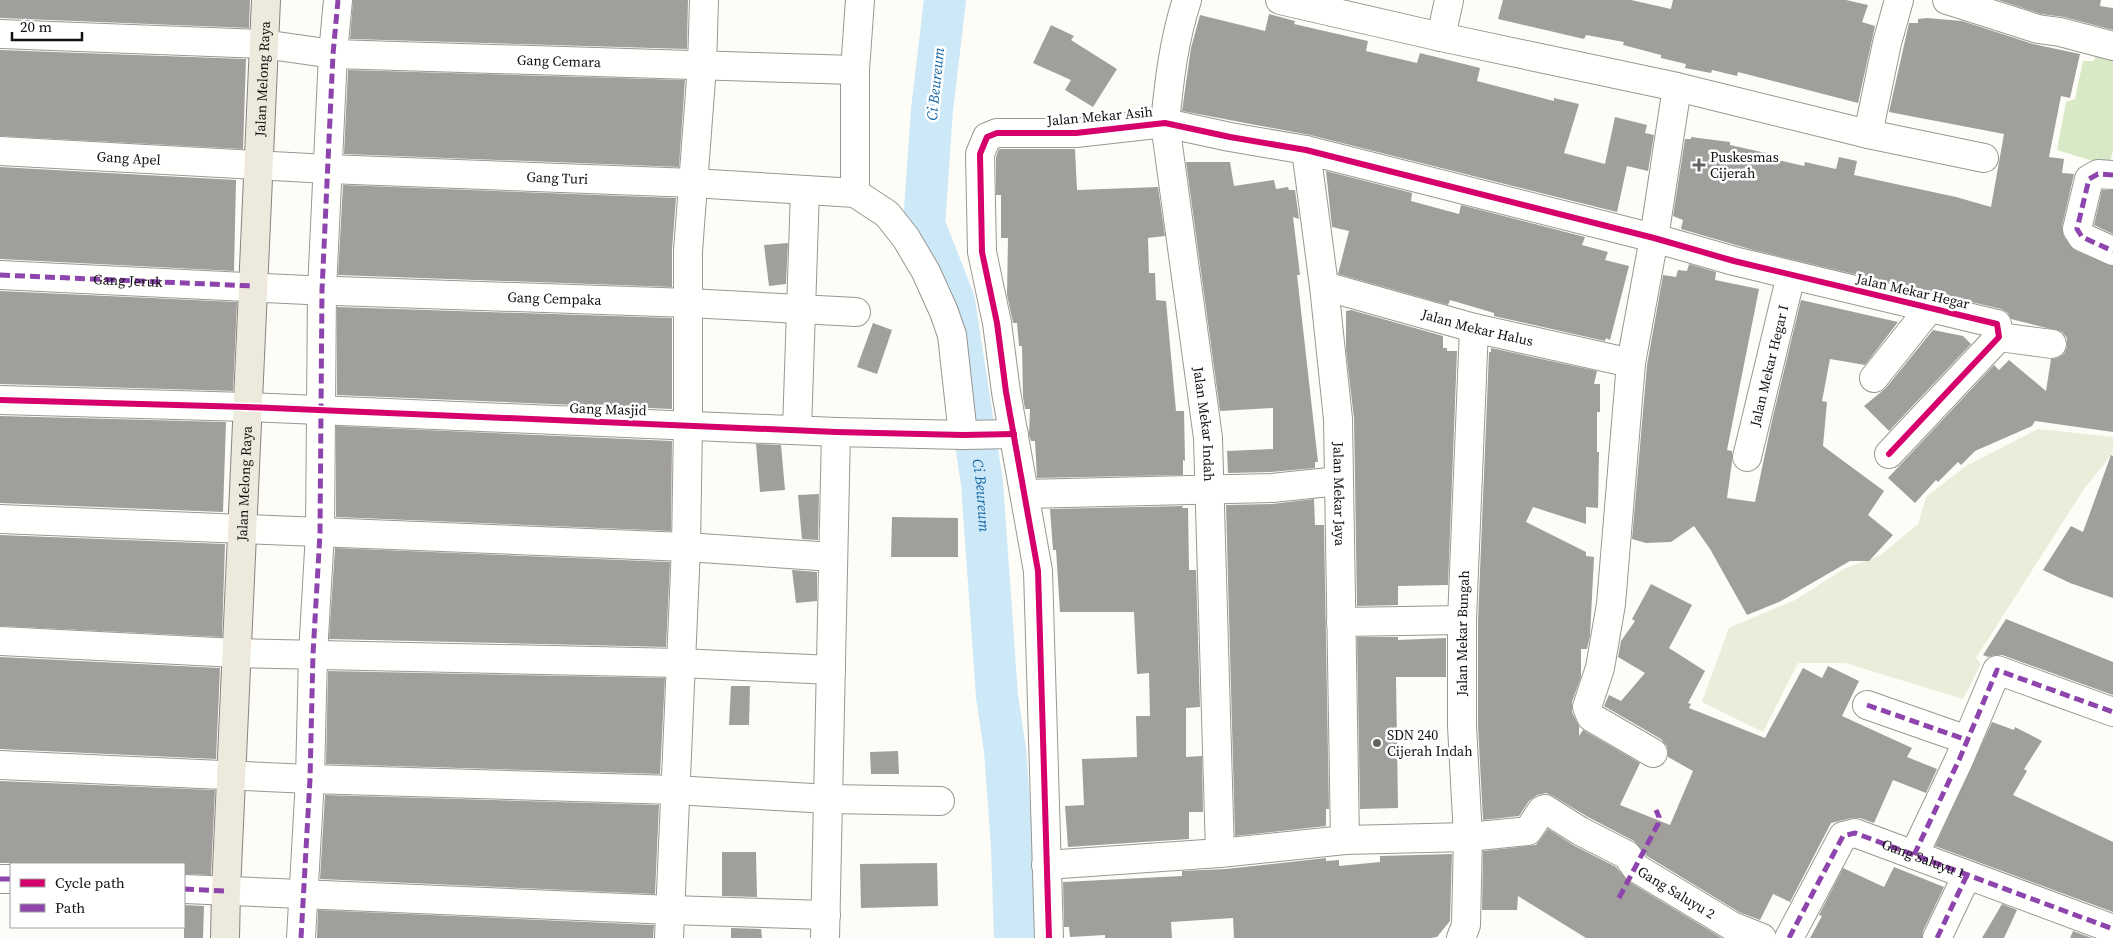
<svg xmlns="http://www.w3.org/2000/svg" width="2113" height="938" viewBox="0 0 2113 938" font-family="'Source Serif 4',serif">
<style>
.forest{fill:#d8eac5}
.cemetery{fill:#e9eedb}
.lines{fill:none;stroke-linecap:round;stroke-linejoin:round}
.river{stroke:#cde8f7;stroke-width:42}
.building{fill:#a19f9c}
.minor-casing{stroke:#979795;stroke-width:30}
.major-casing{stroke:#858482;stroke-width:30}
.minor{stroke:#fffffe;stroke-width:28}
.major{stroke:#ede9dc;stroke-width:28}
.quiet{stroke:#8e44ad;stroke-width:5;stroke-dasharray:10 5;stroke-linecap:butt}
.cycleway-casing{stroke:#fff;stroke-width:9}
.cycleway{stroke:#d6006c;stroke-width:6}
.poi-dot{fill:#646362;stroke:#fff;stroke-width:2}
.labels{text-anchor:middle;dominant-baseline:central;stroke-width:5;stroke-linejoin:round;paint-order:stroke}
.street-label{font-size:14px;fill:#111;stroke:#fff}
.poi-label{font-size:14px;fill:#111;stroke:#fff;text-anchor:start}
.water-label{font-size:15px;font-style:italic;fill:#1768a6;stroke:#fff}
</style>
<rect width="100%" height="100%" fill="#fdfcf7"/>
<polygon class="forest" points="2096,54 2113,59 2113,150 2109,166 2057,150 2066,102 2075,99 2083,61 2094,61"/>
<polygon class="cemetery" points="2038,429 2113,437 2113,453 2084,489 1976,658 1981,664 1963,699 1845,663 1798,663 1763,732 1702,702 1729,628 1795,600 1844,569 1881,555 1918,524 1926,497 1966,466"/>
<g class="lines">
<path class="river" id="s1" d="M945,0l-13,110 -8,114 30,77 28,182 15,213 8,54 7,96 3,92"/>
</g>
<g class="building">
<polygon points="0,0 250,0 249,28 0,18"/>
<polygon points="353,0 688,0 687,49 350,39"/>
<polygon points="1503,0 1631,0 1671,9 1673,0 1846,0 1868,5 1862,22 1875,26 1858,103 1738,72 1737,76 1712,70 1711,73 1685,68 1686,64 1661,58 1661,55 1623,45 1624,42 1586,35 1584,39 1498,19"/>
<polygon points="1998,0 2101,0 2100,6 2113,8 2113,30 2064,17 2041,14"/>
<polygon points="1269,14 1295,21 1294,24 1368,41 1366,51 1417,63 1420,53 1480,68 1477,81 1554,101 1554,98 1579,104 1564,153 1605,164 1615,117 1647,125 1645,133 1654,135 1648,171 1627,166 1617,212 1310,135 1182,111 1191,48 1200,15 1265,31"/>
<polygon points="1927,18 1962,21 2033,44 2080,54 2070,98 2061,96 2049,157 2064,159 2062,173 2074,174 2062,226 2064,237 2076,251 2113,266 2113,432 2035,421 2032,426 1975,451 1961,465 1958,462 1938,482 1936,480 1915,503 1888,478 1994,365 1999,370 2009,360 2046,391 2051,359 2058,358 2064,354 2067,347 2067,338 2062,332 2011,319 2008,313 2001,309 1753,250 1681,229 1683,220 1673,216 1685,139 1691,139 1691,137 1730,142 1730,145 1766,153 1765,157 1804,166 1805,162 1836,169 1839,157 1857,161 1854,175 1956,197 1991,207 2004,134 1889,112 1909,23 1918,23 1918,19"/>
<polygon points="1051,25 1074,36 1071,40 1117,69 1093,107 1065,90 1071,80 1033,63"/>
<polygon points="0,50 246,59 243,149 0,136"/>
<polygon points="348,70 685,80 679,167 344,154"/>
<polygon points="999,149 1075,149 1077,190 1158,187 1165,236 1148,238 1149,273 1155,273 1156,300 1166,301 1176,411 1184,411 1185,461 1183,460 1183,475 1037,478 1035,441 1031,441 1029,435 1030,409 1025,409 1023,397 1022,346 1019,346 1017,323 1013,323 1007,295 1008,238 1001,238 1001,195 996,195 996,157"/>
<polygon points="1186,162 1230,162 1234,186 1274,180 1276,189 1288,187 1289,190 1295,190 1299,219 1293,217 1300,275 1297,275 1318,462 1315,462 1315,468 1271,472 1228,473 1227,451 1273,449 1273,408 1220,411"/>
<polygon points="0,167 236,180 234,271 0,259"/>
<polygon points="1326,171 1412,193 1411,201 1459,214 1461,205 1585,237 1582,245 1608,252 1605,260 1629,266 1610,340 1606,338 1605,341 1494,316 1494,313 1450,300 1448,305 1338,274 1349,231 1332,227"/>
<polygon points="343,185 676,198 672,250 672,287 338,275"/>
<polygon points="2102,190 2113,190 2113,234 2094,225"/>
<polygon points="788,243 786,284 769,286 764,245"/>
<polygon points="1689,264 1716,272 1715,280 1759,289 1727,450 1732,451 1732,462 1727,498 1755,502 1771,425 1801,300 1898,322 1865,365 1830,359 1822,401 1827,402 1823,446 1884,491 1868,515 1893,535 1869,561 1850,561 1781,601 1747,615 1710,549 1694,526 1671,542 1646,543 1632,539 1647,365 1662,281 1663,275 1676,277 1678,270 1687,271"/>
<polygon points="0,291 237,302 233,391 0,384"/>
<polygon points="337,307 672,318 672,409 337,395"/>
<polygon points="1351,310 1443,336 1443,348 1447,348 1447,351 1457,351 1448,585 1398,586 1398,605 1357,606 1354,419 1346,350 1346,311"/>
<polygon points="873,323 892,330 877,374 857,367"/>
<polygon points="1933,330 1963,336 1971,344 1889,431 1864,406 1886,388"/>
<polygon points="1491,348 1597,371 1594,384 1600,384 1600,412 1597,412 1597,452 1599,452 1598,508 1586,507 1586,524 1533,507 1526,522 1586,552 1586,556 1594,557 1590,636 1587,649 1581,649 1581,677 1572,702 1572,712 1579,726 1579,736 1583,730 1640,763 1620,805 1670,825 1693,771 1668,757 1667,746 1661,739 1604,706 1609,695 1621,701 1645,673 1618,657 1621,641 1635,621 1632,619 1651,584 1692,605 1669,648 1705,671 1688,703 1691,704 1689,708 1765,738 1803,668 1822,678 1828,666 1859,681 1842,716 1912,748 1907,757 1937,769 1926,793 1893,780 1874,823 1860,818 1852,818 1831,823 1790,902 1773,894 1760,920 1739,912 1647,856 1634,841 1588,817 1553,796 1546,793 1537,795 1529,801 1519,816 1483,820 1478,726 1478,620 1489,352 1491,352"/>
<polygon points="0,416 226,422 223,512 0,503"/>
<polygon points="336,426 672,441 671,531 336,517"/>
<polygon points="756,444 781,445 785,490 760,492"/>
<polygon points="2111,455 2113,456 2113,598 2070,583 2043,570 2071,526 2083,532"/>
<polygon points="819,494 818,540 802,539 798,495"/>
<polygon points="1314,499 1315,525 1324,525 1329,809 1326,809 1326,826 1235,836 1226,505 1272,504"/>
<polygon points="1183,506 1182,508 1188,508 1189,570 1196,570 1200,707 1186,708 1186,757 1202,756 1203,812 1189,812 1189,839 1068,847 1065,806 1084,805 1082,759 1137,757 1136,716 1150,716 1149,673 1137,674 1134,612 1060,612 1056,550 1053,550 1050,509"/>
<polygon points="892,517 958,518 958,557 891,557"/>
<polygon points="0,535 225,544 222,637 0,626"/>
<polygon points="335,548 670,562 666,647 329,639"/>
<polygon points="792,570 817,572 817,601 796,603"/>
<polygon points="2006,619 2113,662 2113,695 2002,655 1995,655 1988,657 1983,655"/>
<polygon points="1357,637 1398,637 1398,640 1446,638 1446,677 1396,677 1398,808 1360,809"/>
<polygon points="0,657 220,668 216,759 0,749"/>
<polygon points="328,671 665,678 660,774 326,764"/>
<polygon points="731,686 750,686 749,725 729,725"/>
<polygon points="1992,722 2014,730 2015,727 2042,741 2024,769 2027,771 2013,795 2113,842 2113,912 1935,846"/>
<polygon points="898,751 899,774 871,774 870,752"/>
<polygon points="0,781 215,790 211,875 184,874 184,864 0,863"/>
<polygon points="325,795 659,805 655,894 320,879"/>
<polygon points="1548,829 1573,845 1616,867 1628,881 1722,938 1586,938 1518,896 1517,910 1482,910 1483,851 1536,845"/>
<polygon points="722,852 756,852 757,897 722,896"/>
<polygon points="1452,854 1450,921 1437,937 1431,938 1234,938 1233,918 1171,922 1172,938 1105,938 1105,935 1070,937 1069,927 1064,927 1063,882 1182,876 1182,871 1226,869 1326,858 1326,861 1339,860 1339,866 1380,862 1380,856"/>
<polygon points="937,863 938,906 861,908 860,864"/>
<polygon points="1894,867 1944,887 1923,931 1922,938 1810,938 1822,916 1819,915 1843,868 1884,887"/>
<polygon points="2002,904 2017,910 2004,938 1982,938"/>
<polygon points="184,905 204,906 203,938 184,938"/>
<polygon points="318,910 654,925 653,938 317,938"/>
<polygon points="731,928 761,929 762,938 731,938"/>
<polygon points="2073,931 2092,938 2070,938"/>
</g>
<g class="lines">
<g class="minor-casing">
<g id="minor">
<path id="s2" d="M1187,0c-13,39 -18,82 -22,123l43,315 12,415"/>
<polyline points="1280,0 1441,37 1677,87 1868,134 1984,158"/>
<polyline points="1947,0 2038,29 2060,32 2113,46"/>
<path id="s3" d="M0,34l263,10 70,10 522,16"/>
<polyline points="1441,37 1449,0"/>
<polyline points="1868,134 1887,43 1899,0"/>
<path id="s4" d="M1306,150l18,136 14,133 7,421"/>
<path id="s5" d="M0,151l328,18 365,14 162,10"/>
<polyline points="2113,175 2098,174 2089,179 2077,229 2082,237 2113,251"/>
<polyline points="855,193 887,214 906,238 926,272 944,312 952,335 963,435"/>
<polyline points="855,193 855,70 860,0"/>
<path id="s6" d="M0,275l307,15 382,13 167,9"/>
<path id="s7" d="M1324,286l150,42 157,35"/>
<polyline points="1999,337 2052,344"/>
<polyline points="1874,378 1930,308"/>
<polyline points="0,400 247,407 836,432 963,435 1014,434"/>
<polyline points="797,430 805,190"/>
<path id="s8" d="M1747,457l44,-182"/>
<polyline points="1025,494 1272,488 1339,481"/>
<polyline points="0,519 686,547 833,557"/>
<polyline points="1341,622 1462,620"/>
<polyline points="0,641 236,653 680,663 831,670"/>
<polyline points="1867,705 1967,740"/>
<polyline points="1653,753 1591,717 1587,707 1600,668 1611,604 1631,363 1654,238 1677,87"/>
<polyline points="0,765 310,779 674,790 829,799 940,801"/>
<polyline points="1914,855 1959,760 1997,670 2113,712"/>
<path id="s9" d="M1046,865l174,-12 125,-13 123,-3 60,-6 14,-21 3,-1 35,22 47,24 9,13 96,58 30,12"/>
<polyline points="0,879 11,879"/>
<polyline points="184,889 671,910 826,915"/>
<polyline points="301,938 310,779 313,654 320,533 322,290 333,54 338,0"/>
<polyline points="669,938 686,547 688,425 688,251 702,66 704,0"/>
<polyline points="825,938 836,432"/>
<polyline points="1049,938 1038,571 1006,392 997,323 982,252 980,154 987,137 997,133 1076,133 1165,123 1230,137 1306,150 1654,238 1734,261 1997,324 1999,337 1889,454"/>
<path id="s10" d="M1461,938l5,-13 2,-88 -6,-111v-106l12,-292"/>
<path id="s11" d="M1789,938l54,-102 12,-3 258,96"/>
<polyline points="1937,938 1967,875"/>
</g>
</g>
<g class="major-casing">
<g id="major">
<path id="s12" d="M225,938l1,-47 40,-891"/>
</g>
</g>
<use href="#minor" class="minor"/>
<use href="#major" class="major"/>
<g class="quiet">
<polyline points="2113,175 2098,174 2089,179 2077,229 2082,237 2113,251"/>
<path id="s13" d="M0,275l254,11"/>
<polyline points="1867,705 1967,740"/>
<polyline points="1914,855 1959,760 1997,670 2113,712"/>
<polyline points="0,879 11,879"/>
<polyline points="184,889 226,891"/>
<polyline points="1619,898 1658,824 1659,817 1656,810"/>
<polyline points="301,938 310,779 313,654 320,533 322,290 333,54 338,0"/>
<polyline points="1789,938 1843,836 1855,833 2113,929"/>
<polyline points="1937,938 1967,875"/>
</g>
<g class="cycleway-casing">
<g id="cycleway">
<polyline points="0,400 247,407 836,432 963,435 1014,434"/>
<polyline points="1049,938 1038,571 1006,392 997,323 982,252 980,154 987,137 997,133 1076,133 1165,123 1230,137 1306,150 1654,238 1734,261 1997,324 1999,337 1889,454"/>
</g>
</g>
<use href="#cycleway" class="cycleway"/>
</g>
<g class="poi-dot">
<path d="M1696.5 157.5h5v5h5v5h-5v5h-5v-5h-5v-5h5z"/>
<circle cx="1377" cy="743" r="5"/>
</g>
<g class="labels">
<g class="street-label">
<text stroke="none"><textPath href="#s3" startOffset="560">Gang Cemara</textPath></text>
<text stroke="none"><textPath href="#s12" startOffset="860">Jalan Melong Raya</textPath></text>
<text transform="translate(1100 116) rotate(-5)">Jalan Mekar Asih</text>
<text stroke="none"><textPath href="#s5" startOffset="129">Gang Apel</textPath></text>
<text stroke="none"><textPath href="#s5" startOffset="558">Gang Turi</textPath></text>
<text stroke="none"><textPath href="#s13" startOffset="128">Gang Jeruk</textPath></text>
<text transform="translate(1913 291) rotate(13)">Jalan Mekar Hegar</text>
<text stroke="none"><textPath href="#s6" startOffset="555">Gang Cempaka</textPath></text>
<text stroke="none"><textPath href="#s7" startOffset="159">Jalan Mekar Halus</textPath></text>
<text stroke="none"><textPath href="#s8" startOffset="94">Jalan Mekar Hegar I</textPath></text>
<text transform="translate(608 409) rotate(2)">Gang Masjid</text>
<text stroke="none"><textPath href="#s2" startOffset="429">Jalan Mekar Indah</textPath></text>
<text stroke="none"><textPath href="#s12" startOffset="455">Jalan Melong Raya</textPath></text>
<text stroke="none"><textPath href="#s4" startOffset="346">Jalan Mekar Jaya</textPath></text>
<text stroke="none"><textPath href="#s10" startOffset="306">Jalan Mekar Bungah</textPath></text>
<text stroke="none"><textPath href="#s11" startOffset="201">Gang Saluyu 1</textPath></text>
<text stroke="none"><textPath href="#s9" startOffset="669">Gang Saluyu 2</textPath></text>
</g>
<g class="poi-label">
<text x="1710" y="157">Puskesmas<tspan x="1710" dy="16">Cijerah</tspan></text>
<text x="1387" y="735">SDN 240<tspan x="1387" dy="16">Cijerah Indah</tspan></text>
</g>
<g class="water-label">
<text transform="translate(935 84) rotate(-84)">Ci Beureum</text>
<text stroke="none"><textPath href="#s1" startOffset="504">Ci Beureum</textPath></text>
</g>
</g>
<rect x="10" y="863" width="175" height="65" fill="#ffffff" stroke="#a0a0a0"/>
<rect x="20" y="879" width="25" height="8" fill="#d6006c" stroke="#a0a0a0"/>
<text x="55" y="888" font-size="15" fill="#111111">Cycle path</text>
<rect x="20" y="904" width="25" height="8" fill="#8e44ad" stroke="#a0a0a0"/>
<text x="55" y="913" font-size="15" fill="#111111">Path</text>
<path d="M12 32v8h70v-8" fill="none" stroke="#111111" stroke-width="2.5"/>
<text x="20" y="32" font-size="15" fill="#111111" stroke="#ffffff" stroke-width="4" paint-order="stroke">20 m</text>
</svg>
